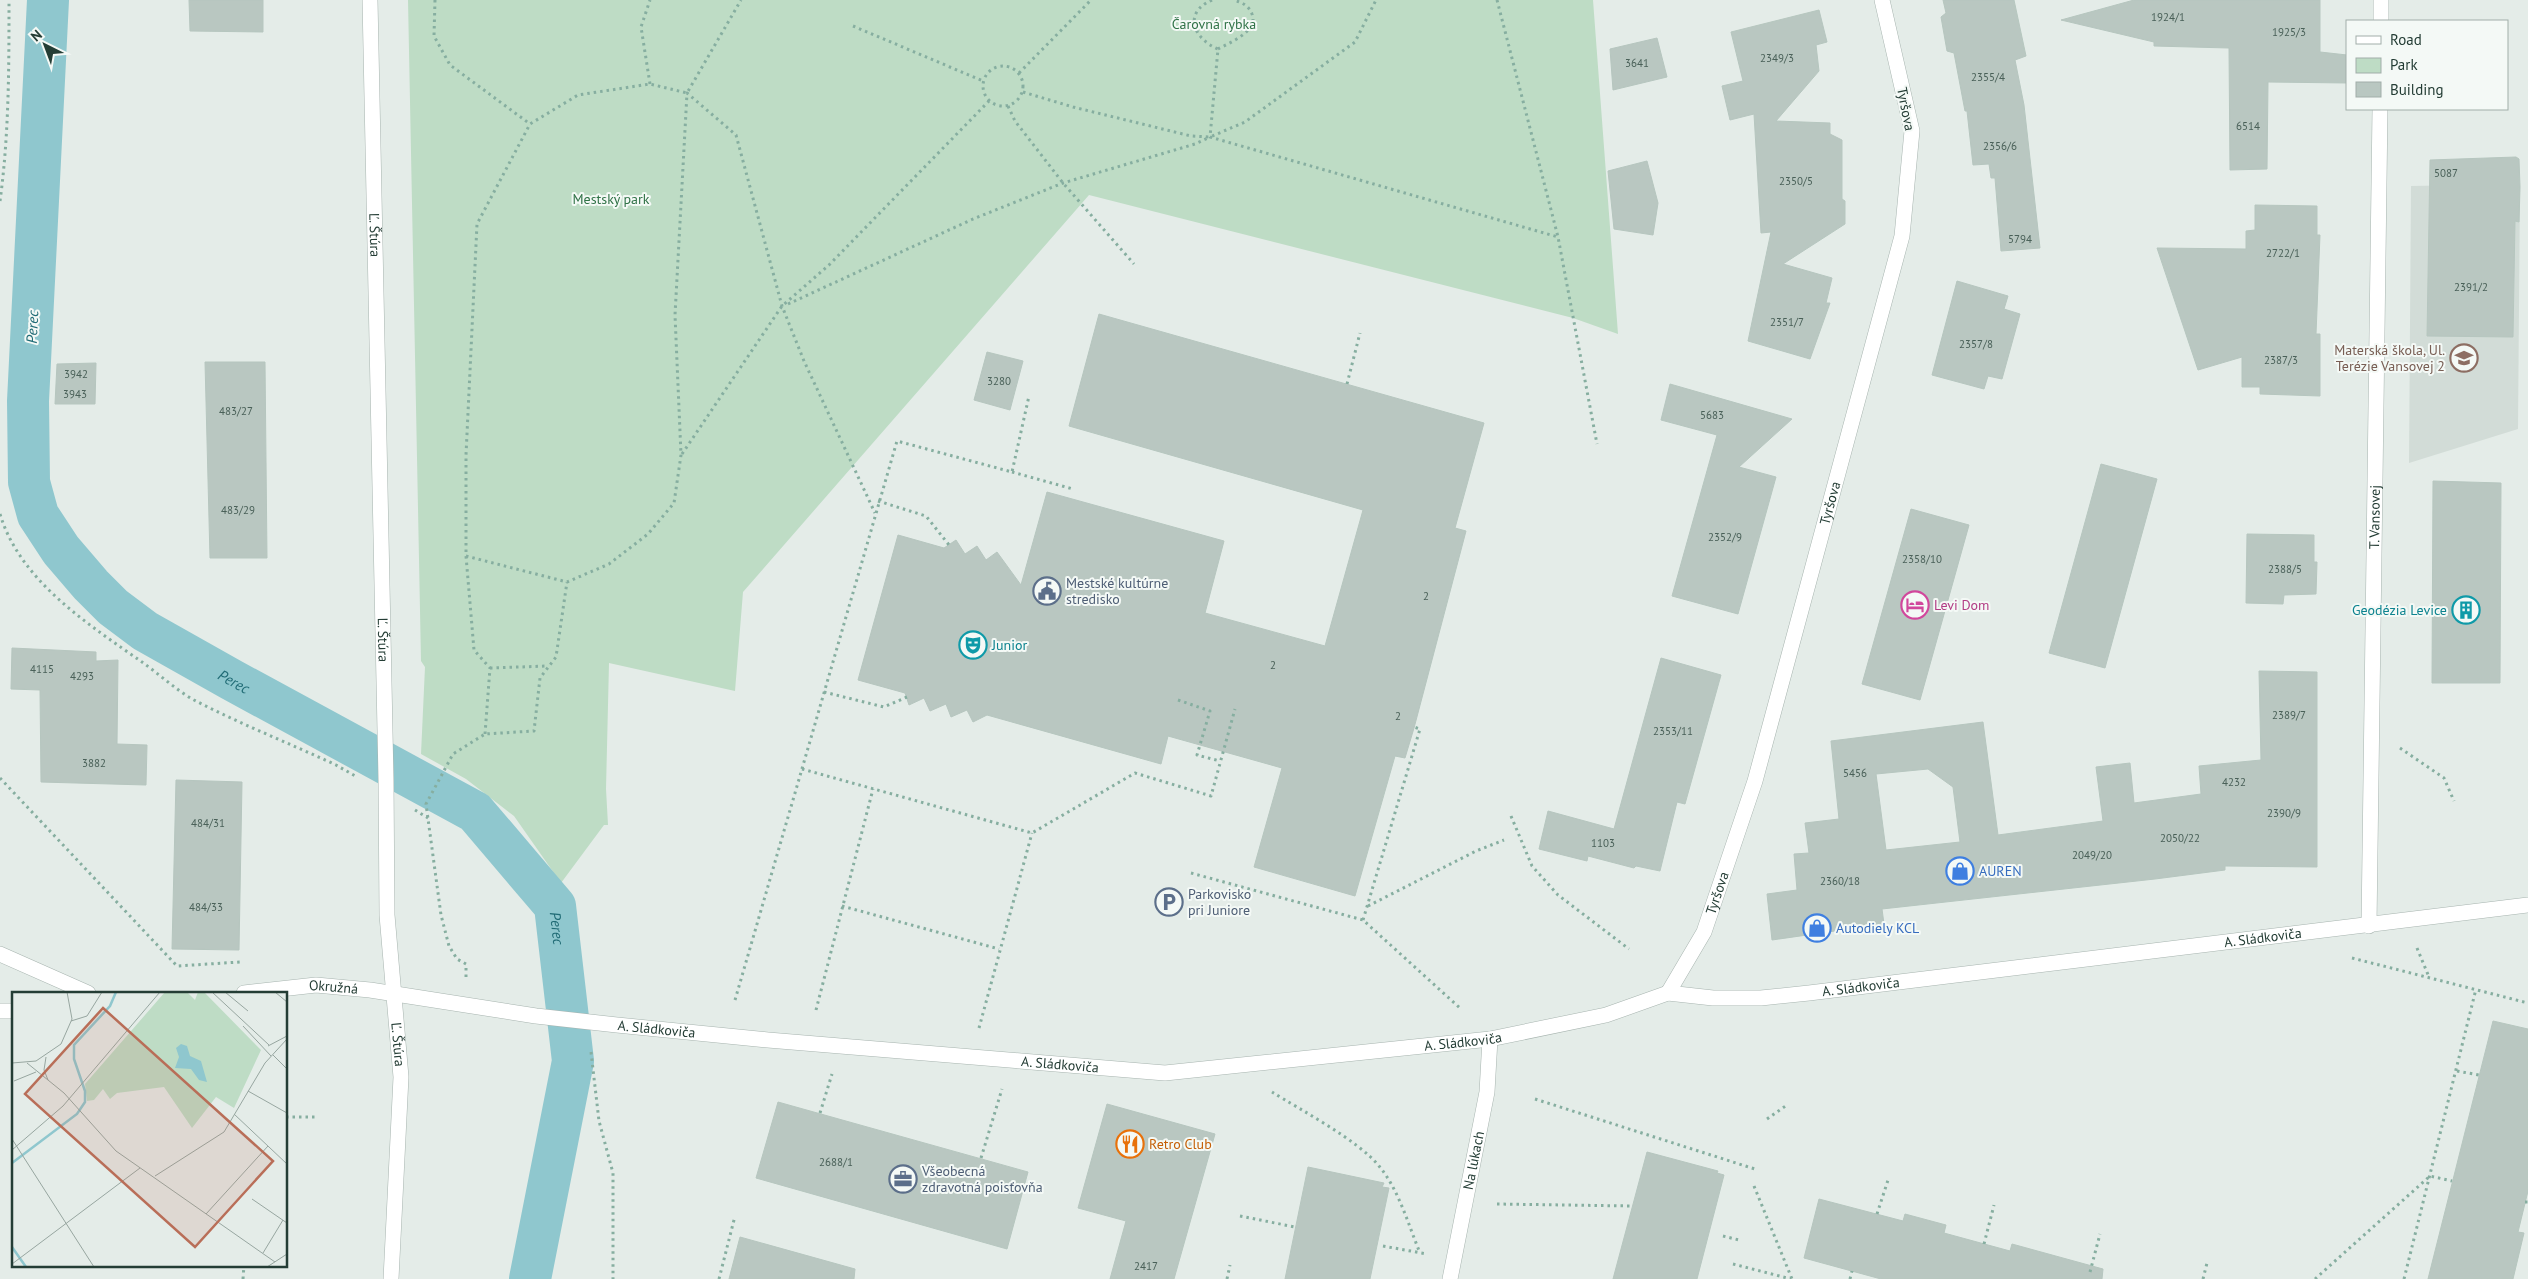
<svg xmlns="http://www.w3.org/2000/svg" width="2528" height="1279" viewBox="0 0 2528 1279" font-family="'PT Sans',sans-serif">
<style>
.built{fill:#d2dcd7}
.green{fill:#bedcc5}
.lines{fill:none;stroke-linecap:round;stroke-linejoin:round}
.canal{stroke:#8fc7ce;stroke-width:42}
.building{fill:#b9c7c1;stroke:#b6c6bf;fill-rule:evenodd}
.street-casing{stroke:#a7b4af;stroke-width:16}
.path{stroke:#86aea0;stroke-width:3;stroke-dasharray:2.5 4;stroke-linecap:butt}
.street{stroke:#fff;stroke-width:15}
.labels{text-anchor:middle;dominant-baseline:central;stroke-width:4;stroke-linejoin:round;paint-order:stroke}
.number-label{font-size:11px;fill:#496058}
.park-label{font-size:14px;fill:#307247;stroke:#f4f9f6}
.street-label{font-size:14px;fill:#243d35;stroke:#f4f9f6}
.education-label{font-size:14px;fill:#785e54;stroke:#f4f9f6;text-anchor:end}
.service-label{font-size:14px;fill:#4e5e75;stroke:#f4f9f6;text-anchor:start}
.hotel-label{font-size:14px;fill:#b23c85;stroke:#f4f9f6;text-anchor:start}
.culture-label{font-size:14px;fill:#0d838f;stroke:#f4f9f6;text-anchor:end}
.shop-label{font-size:14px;fill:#366cbe;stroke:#f4f9f6;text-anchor:start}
.food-label{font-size:14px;fill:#c56008;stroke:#f4f9f6;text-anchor:start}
.water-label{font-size:15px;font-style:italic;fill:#216c76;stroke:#f4f9f6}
.inset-river{fill:none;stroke:#8fc7ce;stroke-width:2.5}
.inset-road{fill:none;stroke:#97a6a0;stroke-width:1}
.view{fill:#b96e58;fill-opacity:0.15;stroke:#b96e58;stroke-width:2.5}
.inset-edge{fill:none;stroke:#243d35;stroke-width:2.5}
</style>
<rect width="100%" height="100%" fill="#e4ece8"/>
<polygon class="built" points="2465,185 2520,187 2518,429 2409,463 2411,186"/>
<polygon class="green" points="408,0 1593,0 1618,334 1573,318 1089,195 743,592 735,691 609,663 606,789 608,825 604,825 561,883 514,816 466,779 421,754 425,667 421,661"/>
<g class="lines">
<path class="canal" id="s1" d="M48,0l-20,401 1,81 9,33 23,35 30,35 22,22 32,24 87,49 243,132 80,94 18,155 -43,218"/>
</g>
<g class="building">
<polygon points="189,0 263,0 263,32 190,31"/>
<polygon points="1943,0 2014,0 2026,56 2015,60 2024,105 2040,248 2001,251 1995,178 1991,178 1989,164 1973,165 1967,111 1965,111 1954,53 1947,51 1941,17 1946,13"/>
<polygon points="2134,0 2320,0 2320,52 2347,55 2347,83 2268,82 2267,169 2230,170 2229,48 2154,46 2154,42 2061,20"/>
<polygon points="1819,10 1827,42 1816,45 1819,71 1776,121 1830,123 1830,134 1842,140 1842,199 1845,201 1845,224 1783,264 1832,278 1826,303 1830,303 1810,359 1748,341 1771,232 1761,233 1754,114 1730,120 1722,86 1743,81 1731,32"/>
<polygon points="1657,38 1667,77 1613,90 1610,49"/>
<polygon points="2516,157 2519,159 2520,187 2519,222 2515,221 2513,337 2427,336 2430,160"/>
<polygon points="1647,161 1658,203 1653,235 1614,229 1608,171"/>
<polygon points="2255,205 2317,206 2317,235 2320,235 2316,334 2320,334 2320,396 2260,394 2260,387 2242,387 2242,357 2198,370 2157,248 2246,249 2246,231 2255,230"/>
<polygon points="1957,281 2008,296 2004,309 2020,314 2002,379 1988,376 1984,389 1932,375"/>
<polygon points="1099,314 1484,423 1455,528 1466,531 1414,728 1405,758 1395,756 1355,896 1254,867 1282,768 1168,736 1161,764 987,715 973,722 967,710 951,717 946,704 930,711 924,698 909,705 905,693 858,680 898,535 944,548 956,540 965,554 977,546 986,560 997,552 1021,585 1047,492 1224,541 1205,613 1325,646 1363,510 1069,426"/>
<polygon points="987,352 1023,361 1010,410 974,400"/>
<polygon points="205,362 265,362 267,558 210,558"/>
<polygon points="96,363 95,404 55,404 57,364"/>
<polygon points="1670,384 1792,419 1739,467 1776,477 1738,614 1672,596 1717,435 1661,420"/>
<polygon points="2101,464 2157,479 2105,668 2049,653"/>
<polygon points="2433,481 2501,483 2500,683 2432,683"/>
<polygon points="1911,509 1969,525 1920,700 1862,684"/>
<polygon points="2247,534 2314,535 2314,562 2317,562 2316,594 2284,595 2283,604 2246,603"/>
<polygon points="12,648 96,652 96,661 118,660 117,744 147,745 146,785 41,782 40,690 11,689"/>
<polygon points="1661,658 1721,675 1685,804 1677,802 1660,871 1636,866 1634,868 1588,856 1587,861 1539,849 1548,811 1614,829"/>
<path d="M2259,671l58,1v195l-92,-1v4l-70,9 -273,30 2,15 -112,16 -5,-46 30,-4 -3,-36 15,-1 -4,-30 34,-4 -8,-78 152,-19 15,113 105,-14 -7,-54 34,-4 4,40 67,-9 -2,-28 62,-6zM1928,769l25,18 7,55 -74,8 -10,-76z"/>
<polygon points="176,780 242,782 239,950 172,949"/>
<polygon points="2493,1021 2528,1029 2528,1191 2518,1232 2524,1233 2513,1279 2428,1279"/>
<polygon points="778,1102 1028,1172 1007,1249 756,1178"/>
<polygon points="1107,1104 1215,1134 1174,1279 1110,1279 1126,1221 1078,1208"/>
<polygon points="1647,1152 1718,1171 1717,1173 1724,1175 1697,1279 1613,1279"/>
<polygon points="1308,1167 1384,1183 1382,1187 1389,1188 1370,1279 1285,1279"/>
<polygon points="1819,1199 1903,1221 1905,1214 1946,1225 1944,1233 2010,1251 2012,1244 2103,1269 2102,1279 1881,1279 1804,1258"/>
<polygon points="740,1237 855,1269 854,1279 729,1279"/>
</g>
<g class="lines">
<g class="street-casing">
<g id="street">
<path id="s2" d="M370,0l16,780 1,135 14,162 -10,202"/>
<polyline points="2381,21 2381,0"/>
<path id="s3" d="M2369,926l11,-817"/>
<polyline points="0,954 88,993"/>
<path id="s4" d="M244,993l72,-8 54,5 166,26 81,9 151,15 397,33 325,-34 116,-24 62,-22 45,5h48l48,-5 719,-88"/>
<path id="s5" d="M1668,993l36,-61 51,-151 147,-545 10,-105 -30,-131"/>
<polyline points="0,1011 14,1011"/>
<path id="s6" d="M1450,1279l37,-187 3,-53"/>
</g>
</g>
<g class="path">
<polyline points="435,0 434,36 450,65 530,124"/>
<path d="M1212,0c-30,13 -18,39 6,49l-8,88 348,100"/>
<polyline points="1497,0 1558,237 1597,444"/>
<polyline points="853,26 983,81"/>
<path d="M1218,49c11,-6 41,-18 34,-35 -3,-8 -10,-12 -19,-14"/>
<circle cx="1003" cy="86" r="20"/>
<polyline points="1019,73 1091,0"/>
<polyline points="650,84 641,27 650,0"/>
<polyline points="1023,92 1073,107 1191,136 1210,137 1245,122 1355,42 1376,0"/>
<polyline points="1008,106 1015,121 1063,183 1134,264"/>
<path d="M0,201c9,-66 9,-134 9,-201"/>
<polyline points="788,304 973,219 1063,183 1195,144 1210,137"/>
<polyline points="1347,384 1360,333"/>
<polyline points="682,454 782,306 829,265 989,101"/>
<polyline points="1012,472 1073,489"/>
<polyline points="878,501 926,516 949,545"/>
<path d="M0,514c20,67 88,110 142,148 17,12 34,28 52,38 46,24 95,43 142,65l21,12"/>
<polyline points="466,556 567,582 609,564 648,534 674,503 681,455 675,315 687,93 736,135 782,306 804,361 875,513"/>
<polyline points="490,668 548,666"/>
<polyline points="824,692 884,707 907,697"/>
<polyline points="1178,700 1210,711 1197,755 1220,761"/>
<polyline points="485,734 490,668 474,650 466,556 466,455 477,224 530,124 578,95 650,84 687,93 741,0"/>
<polyline points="2400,748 2444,778 2454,801"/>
<polyline points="802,769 1032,833 1135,773 1211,796 1235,709"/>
<polyline points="0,778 177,966 240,962"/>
<polyline points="415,810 428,818"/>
<polyline points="1511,816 1532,866 1558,895 1629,949"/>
<polyline points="1191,873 1363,920 1461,1009"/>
<polyline points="842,906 999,949"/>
<polyline points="1368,906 1476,851 1504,840"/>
<polyline points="1363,920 1420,729 1414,727"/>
<polyline points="2417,948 2429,977"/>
<polyline points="2352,958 2528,1003"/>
<polyline points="466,977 466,964 457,959 449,946 441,915 426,804 453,754 485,734 534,731 540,678 556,657 567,582"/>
<polyline points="735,1000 897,441 1012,472 1029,396"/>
<polyline points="816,1010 873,789"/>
<polyline points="979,1028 1032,833"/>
<polyline points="591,1052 599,1121 613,1173 613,1279"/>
<polyline points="2457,1071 2479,1075"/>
<path d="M1272,1092c29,18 87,49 107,74 20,24 29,58 41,87"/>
<polyline points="1535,1099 1758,1170"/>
<polyline points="820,1113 832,1074"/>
<polyline points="286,1117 318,1117"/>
<polyline points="1767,1119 1787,1105"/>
<polyline points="981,1158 1002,1089"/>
<polyline points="1754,1186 1792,1279"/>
<polyline points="2525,1202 2528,1202"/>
<polyline points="1497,1204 1632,1206"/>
<polyline points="1877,1214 1889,1177"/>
<polyline points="1240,1216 1295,1227"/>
<polyline points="1723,1236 1739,1240"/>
<polyline points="1984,1244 1994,1205"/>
<polyline points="1383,1246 1427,1254"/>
<polyline points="1733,1264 1791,1279"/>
<polyline points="2090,1272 2100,1234"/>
<polyline points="243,1279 244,1265"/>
<polyline points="719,1279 735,1216"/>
<polyline points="1227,1279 1230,1265"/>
<polyline points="1850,1279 1852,1271"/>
<polyline points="2203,1279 2207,1263"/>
<polyline points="2315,1279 2430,1176 2452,1181"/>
<polyline points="2404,1279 2476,989"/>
</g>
<use href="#street" class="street"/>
</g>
<defs>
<g id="school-ring" transform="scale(1.4375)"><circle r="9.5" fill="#f4f9f6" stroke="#8d6e63" stroke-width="1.5"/><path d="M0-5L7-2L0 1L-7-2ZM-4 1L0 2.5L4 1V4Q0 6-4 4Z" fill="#8d6e63"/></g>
<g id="civic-ring" transform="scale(1.4375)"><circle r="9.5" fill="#f4f9f6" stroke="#5c6f8a" stroke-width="1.5"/><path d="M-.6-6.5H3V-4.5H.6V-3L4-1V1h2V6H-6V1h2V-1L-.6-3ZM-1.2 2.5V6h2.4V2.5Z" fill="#5c6f8a"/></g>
<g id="hotel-ring" transform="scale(1.4375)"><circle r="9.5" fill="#f4f9f6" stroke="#d1479c" stroke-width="1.5"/><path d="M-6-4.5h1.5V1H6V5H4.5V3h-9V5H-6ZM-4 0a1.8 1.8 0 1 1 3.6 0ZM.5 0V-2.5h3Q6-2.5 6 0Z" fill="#d1479c"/></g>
<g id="building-ring" transform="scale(1.4375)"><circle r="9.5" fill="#f4f9f6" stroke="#0f9aa8" stroke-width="1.5"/><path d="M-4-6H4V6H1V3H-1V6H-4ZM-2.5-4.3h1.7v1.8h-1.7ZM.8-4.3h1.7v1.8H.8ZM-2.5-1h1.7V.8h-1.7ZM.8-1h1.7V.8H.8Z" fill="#0f9aa8"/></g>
<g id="theatre-ring" transform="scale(1.4375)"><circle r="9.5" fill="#f4f9f6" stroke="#0f9aa8" stroke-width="1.5"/><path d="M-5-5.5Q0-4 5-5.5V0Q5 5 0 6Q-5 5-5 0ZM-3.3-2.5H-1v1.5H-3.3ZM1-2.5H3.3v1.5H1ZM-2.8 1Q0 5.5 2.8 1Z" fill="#0f9aa8"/></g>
<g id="shop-ring" transform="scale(1.4375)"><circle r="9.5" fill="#f4f9f6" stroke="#3f7fe0" stroke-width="1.5"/><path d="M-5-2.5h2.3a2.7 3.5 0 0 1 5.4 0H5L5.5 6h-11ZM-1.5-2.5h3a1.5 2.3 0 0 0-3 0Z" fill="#3f7fe0"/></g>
<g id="parking-ring" transform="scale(1.4375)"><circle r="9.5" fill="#f4f9f6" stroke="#5c6f8a" stroke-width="1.5"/><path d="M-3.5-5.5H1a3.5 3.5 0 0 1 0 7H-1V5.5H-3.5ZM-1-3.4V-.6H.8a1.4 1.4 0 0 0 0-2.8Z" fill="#5c6f8a"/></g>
<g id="restaurant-ring" transform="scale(1.4375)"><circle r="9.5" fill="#f4f9f6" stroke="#e8710a" stroke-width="1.5"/><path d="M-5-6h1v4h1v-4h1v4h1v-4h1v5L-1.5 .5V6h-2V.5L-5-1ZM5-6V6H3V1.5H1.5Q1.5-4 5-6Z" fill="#e8710a"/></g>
<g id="office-ring" transform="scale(1.4375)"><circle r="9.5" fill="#f4f9f6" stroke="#5c6f8a" stroke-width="1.5"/><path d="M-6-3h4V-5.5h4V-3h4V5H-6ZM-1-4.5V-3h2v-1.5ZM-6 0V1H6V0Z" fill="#5c6f8a"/></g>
</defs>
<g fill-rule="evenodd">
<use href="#school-ring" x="2464" y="358"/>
<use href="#civic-ring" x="1047" y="591"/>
<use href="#hotel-ring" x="1915" y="605"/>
<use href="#building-ring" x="2466" y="610"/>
<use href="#theatre-ring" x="973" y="645"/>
<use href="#shop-ring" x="1960" y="871"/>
<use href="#parking-ring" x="1169" y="902"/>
<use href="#shop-ring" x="1817" y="928"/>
<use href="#restaurant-ring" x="1130" y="1144"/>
<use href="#office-ring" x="903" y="1179"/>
</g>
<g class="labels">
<g class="number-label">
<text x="2168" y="17">1924/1</text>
<text x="2289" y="32">1925/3</text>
<text x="1777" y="58">2349/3</text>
<text x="1637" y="63">3641</text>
<text x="1988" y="77">2355/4</text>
<text x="2248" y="126">6514</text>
<text x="2000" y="146">2356/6</text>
<text x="2446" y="173">5087</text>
<text x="1796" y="181">2350/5</text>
<text x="2020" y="239">5794</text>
<text x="2283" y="253">2722/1</text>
<text x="2471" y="287">2391/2</text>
<text x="1787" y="322">2351/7</text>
<text x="1976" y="344">2357/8</text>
<text x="2281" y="360">2387/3</text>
<text x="76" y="374">3942</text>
<text x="999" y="381">3280</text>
<text x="75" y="394">3943</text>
<text x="236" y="411">483/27</text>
<text x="1712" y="415">5683</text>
<text x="238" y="510">483/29</text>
<text x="1725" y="537">2352/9</text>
<text x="1922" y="559">2358/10</text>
<text x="2285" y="569">2388/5</text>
<text x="1426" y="596">2</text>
<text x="1273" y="665">2</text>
<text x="42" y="669">4115</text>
<text x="82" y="676">4293</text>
<text x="2289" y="715">2389/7</text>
<text x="1398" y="716">2</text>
<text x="1673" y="731">2353/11</text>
<text x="94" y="763">3882</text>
<text x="1855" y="773">5456</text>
<text x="2234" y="782">4232</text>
<text x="2284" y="813">2390/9</text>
<text x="208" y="823">484/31</text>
<text x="2180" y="838">2050/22</text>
<text x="1603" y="843">1103</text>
<text x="2092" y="855">2049/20</text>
<text x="1840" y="881">2360/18</text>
<text x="206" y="907">484/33</text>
<text x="836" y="1162">2688/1</text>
<text x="1146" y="1266">2417</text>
</g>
<g class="park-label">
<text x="1214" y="24">Čarovná rybka</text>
<text x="611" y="199">Mestský park</text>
</g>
<g class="street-label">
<text transform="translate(1906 109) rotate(79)">Tyršova</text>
<text stroke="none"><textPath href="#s2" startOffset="235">Ľ. Štúra</textPath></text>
<text stroke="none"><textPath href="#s5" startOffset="518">Tyršova</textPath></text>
<text stroke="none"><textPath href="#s3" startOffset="409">T. Vansovej</textPath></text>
<text stroke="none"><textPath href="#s2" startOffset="640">Ľ. Štúra</textPath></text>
<text stroke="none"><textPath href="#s5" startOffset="112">Tyršova</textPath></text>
<text stroke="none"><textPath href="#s4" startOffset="2036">A. Sládkoviča</textPath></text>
<text stroke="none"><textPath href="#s4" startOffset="1631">A. Sládkoviča</textPath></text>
<text stroke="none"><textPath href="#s4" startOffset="90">Okružná</textPath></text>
<text stroke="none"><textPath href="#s4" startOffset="416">A. Sládkoviča</textPath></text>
<text stroke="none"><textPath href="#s4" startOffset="1226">A. Sládkoviča</textPath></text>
<text stroke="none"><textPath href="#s2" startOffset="1045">Ľ. Štúra</textPath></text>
<text stroke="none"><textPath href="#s4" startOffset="821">A. Sládkoviča</textPath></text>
<text stroke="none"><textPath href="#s6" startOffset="121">Na lúkach</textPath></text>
</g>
<g class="education-label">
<text x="2445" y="350">Materská škola, Ul.<tspan x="2445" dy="16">Terézie Vansovej 2</tspan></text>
</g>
<g class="service-label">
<text x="1066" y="583">Mestské kultúrne<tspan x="1066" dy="16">stredisko</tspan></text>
<text x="1188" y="894">Parkovisko<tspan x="1188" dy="16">pri Juniore</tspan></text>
<text x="922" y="1171">Všeobecná<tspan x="922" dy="16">zdravotná poisťovňa</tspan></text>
</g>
<g class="hotel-label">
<text x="1934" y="605">Levi Dom</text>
</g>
<g class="culture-label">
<text x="2447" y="610">Geodézia Levice</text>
<text x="992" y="645" text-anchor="start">Junior</text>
</g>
<g class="shop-label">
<text x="1979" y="871">AUREN</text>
<text x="1836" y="928">Autodiely KCL</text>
</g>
<g class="food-label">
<text x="1149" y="1144">Retro Club</text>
</g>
<g class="water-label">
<text transform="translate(32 327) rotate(-87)">Perec</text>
<text stroke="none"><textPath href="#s1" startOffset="778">Perec</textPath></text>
<text stroke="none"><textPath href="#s1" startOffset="1198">Perec</textPath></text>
</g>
</g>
<g transform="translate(12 992)">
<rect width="275" height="275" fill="#e4ece8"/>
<path d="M153,0h22l8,8 3,-8h6l57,58 -27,58 -18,-11 -24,31 -28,-41 -47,6 -7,6 -7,-10 -9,11 -7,1 -2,-17z" fill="#bedcc5"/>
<path d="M169,52l6,2 3,10 11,5 6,21 -8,-2 -8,-11 -16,-1 4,-11 -3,-9z" fill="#8fc7ce"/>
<path class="inset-river" d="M0,171l65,-49 8,-12v-11l-11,-32v-14l36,-39 6,-14M0,255l14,20"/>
<path class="inset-road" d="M200,0l57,53M213,0l23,19M263,0l12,10M59,29l16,-5 15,-24M231,34l28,30M256,54l19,-10M261,63l14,14M34,65l-2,13 4,10M0,71l24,-2 25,-17 11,-25 -5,-27M15,71l37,30 52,58 159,111M2,89l22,-9M236,99l39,22M222,122l53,50M0,147l82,128M0,158l51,-44 97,-114M143,184l69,-44 41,-69 22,-24M240,207l35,24M194,222l62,-68M251,261l20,-33M0,272l128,-96M255,275l20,-13"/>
<path class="view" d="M91,16l170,153 -78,86 -170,-153z"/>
<rect width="275" height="275" class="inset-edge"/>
</g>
<rect x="2346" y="20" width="162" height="90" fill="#f4f9f6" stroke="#a1aea9"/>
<rect x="2356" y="36" width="25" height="8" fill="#ffffff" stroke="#a1aea9"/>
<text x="2390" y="45" font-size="15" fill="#243d35">Road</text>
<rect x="2356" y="58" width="25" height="15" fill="#bedcc5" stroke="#a1aea9"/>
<text x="2390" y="70" font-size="15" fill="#243d35">Park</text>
<rect x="2356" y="82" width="25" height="15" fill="#b9c7c1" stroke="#a1aea9"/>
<text x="2390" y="95" font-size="15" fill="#243d35">Building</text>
<g transform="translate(45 45) rotate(318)" stroke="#f4f9f6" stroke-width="4" paint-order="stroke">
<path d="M0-4L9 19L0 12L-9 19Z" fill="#243d35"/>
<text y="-8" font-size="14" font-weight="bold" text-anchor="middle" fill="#243d35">N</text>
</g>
</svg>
